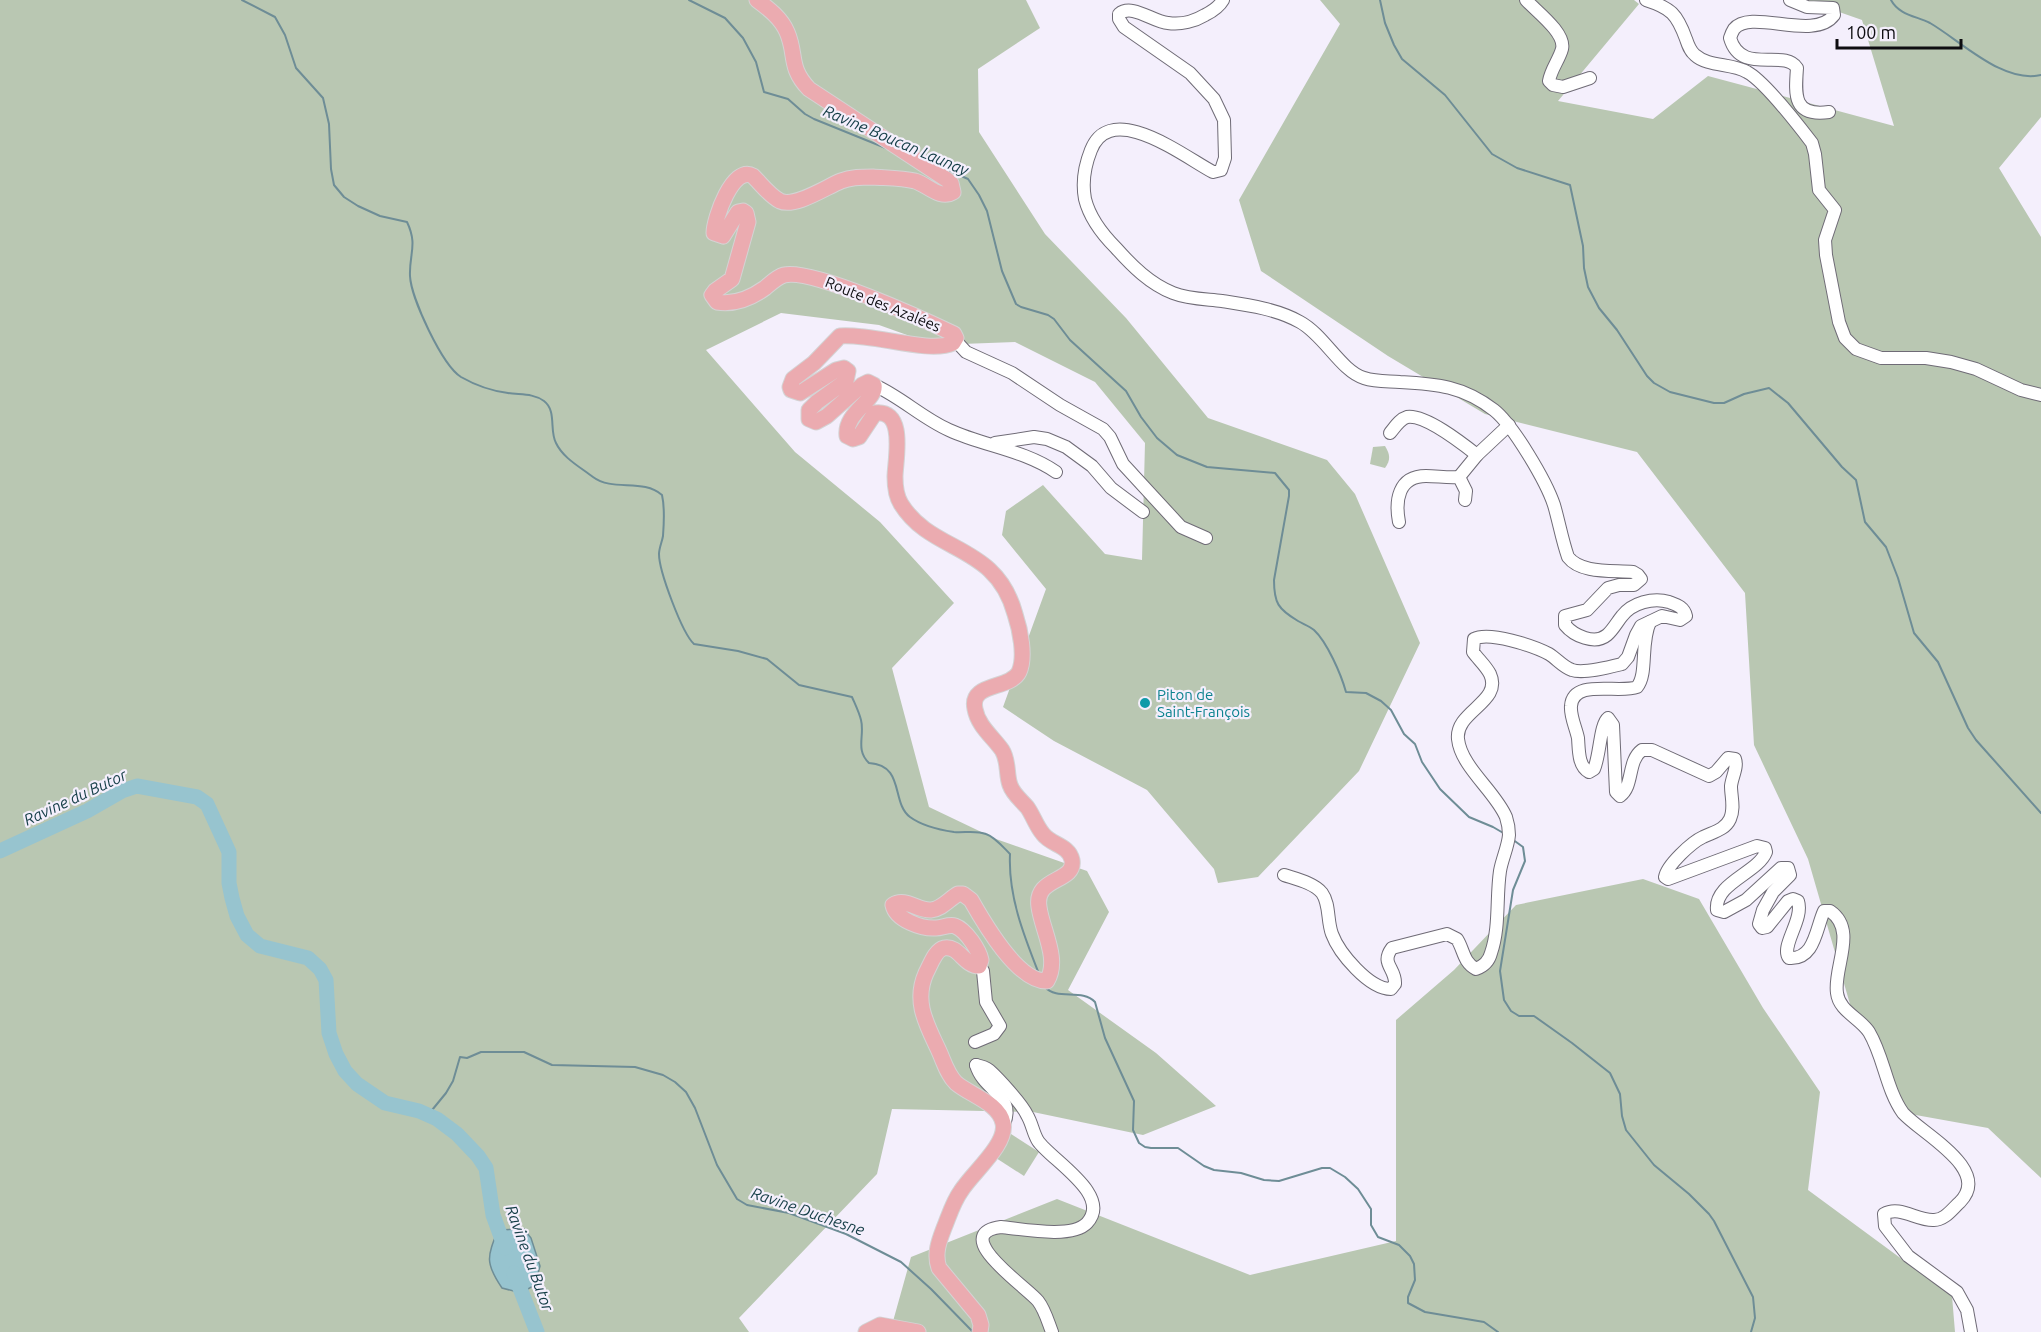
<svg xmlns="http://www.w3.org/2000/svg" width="2041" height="1332" viewBox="0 0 2041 1332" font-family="Ubuntu,sans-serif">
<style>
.green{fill:#b9c7b2}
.water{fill:#97c4cf;stroke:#6e8d96;stroke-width:1.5}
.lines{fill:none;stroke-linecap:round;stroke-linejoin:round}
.stream{stroke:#6e8d96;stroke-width:2}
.river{stroke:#97c4cf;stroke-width:15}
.minor-casing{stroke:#6f6b76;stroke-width:14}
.major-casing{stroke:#d4d3d4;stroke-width:17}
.minor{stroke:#fff;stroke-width:12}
.major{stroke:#ebabb0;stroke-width:15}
.culture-dot{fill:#0f9aa8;stroke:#f4effc;stroke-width:2}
.labels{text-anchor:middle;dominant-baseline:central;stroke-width:4.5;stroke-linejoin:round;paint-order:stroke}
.street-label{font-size:15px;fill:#0e0d11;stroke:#f4effc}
.culture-label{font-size:15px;fill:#0d838f;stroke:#f4effc;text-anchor:start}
.water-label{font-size:16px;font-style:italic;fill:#143d46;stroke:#f4effc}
</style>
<rect width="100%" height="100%" fill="#f4effc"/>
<g class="green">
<polygon points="0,0 1026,0 1040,28 978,69 979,132 1045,234 1126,318 1208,418 1327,460 1355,494 1420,643 1359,771 1258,877 1218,883 1214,869 1147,790 1054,741 1003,707 1046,589 1002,535 1006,511 1043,485 1105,554 1142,560 1145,443 1095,382 1015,342 935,345 879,325 781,313 706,350 795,452 880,522 954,603 892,668 929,807 996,839 1087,871 1109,912 1068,990 1156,1053 1216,1106 1143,1135 1033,1112 892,1109 877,1174 739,1318 749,1332 0,1332"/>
<polygon points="1320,0 1634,0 1639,4 1558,101 1653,119 1708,76 1894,126 1862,20 1805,0 2041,0 2041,117 1999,168 2041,237 2041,1178 1988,1128 1899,1112 1881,1067 1854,1018 1808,859 1754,745 1745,593 1637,452 1485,414 1388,356 1261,271 1239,200 1340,24"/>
<path d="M1385,446c5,8 6,14 0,22l-15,-4 3,-17z"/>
<polygon points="1643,879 1699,899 1763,1008 1820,1092 1808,1190 1952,1296 1955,1332 890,1332 911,1257 1057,1199 1250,1275 1396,1241 1396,1020 1454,970 1516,905"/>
<polygon points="1011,1134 1039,1152 1024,1176 996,1158"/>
</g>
<path class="water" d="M524,1229l7,9 9,28 -5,19 -14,8 -19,-5c-17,-25 -15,-31 -4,-58z"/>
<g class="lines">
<g class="stream">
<path d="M242,0l33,17 10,18 11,33 27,30 6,26 2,45 3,16 10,12 14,9 22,10 27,6c11,23 2,32 3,54 1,22 32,89 51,101 14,8 31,14 47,16 12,2 25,0 36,8 13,10 5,29 12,42 7,15 24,24 37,34 20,15 50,1 69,18 3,13 2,28 1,41 -1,6 -4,12 -4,18 0,17 23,79 35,90l44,7 29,8 32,26 53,12c3,7 7,15 9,23 4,15 -6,30 8,43 36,2 22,40 41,54 11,8 30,13 44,15 10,1 22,-2 32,2 9,3 17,13 24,20 -2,42 14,82 29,120"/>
<polyline points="689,0 725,18 743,38 756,62 764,92 788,99 805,114 814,119 888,149"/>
<polyline points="1380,0 1385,23 1394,45 1402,59 1445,95 1492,154 1517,168 1570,185 1583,246 1584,268 1588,287 1599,308 1617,330 1647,376 1654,383 1670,392 1714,403 1724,403 1744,394 1769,388 1788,403 1842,467 1856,480 1865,522 1886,547 1898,578 1914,633 1938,662 1968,728 1976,740 2041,813"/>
<path d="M1891,0c8,15 25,16 39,23 31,18 73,61 111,52"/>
<path d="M939,166l29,13 11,16 8,16 15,60 14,33 5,3 27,8 6,4 16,21 56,51 15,26 16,21 20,17 30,12 68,6 14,17v6l-15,84c0,23 4,29 24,41 5,3 11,5 16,9 13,12 27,44 32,62l20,1 15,8 10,9 13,24 11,10 7,18 18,27 29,28 24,10 12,7"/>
<polyline points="1512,839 1523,847 1525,861 1513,890 1500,971 1504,1000 1511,1011 1519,1016 1534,1016 1572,1043 1610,1073 1620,1094 1622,1116 1626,1130 1654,1165 1689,1194 1709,1214 1714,1221 1753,1297 1755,1318 1751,1332"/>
<path d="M1045,987c12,14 37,1 50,15l10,36 29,63 -1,29 6,13 6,4 6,1h27l26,18 10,4 27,3 23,7 15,1 43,-13h8l15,9 13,12 13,20v16l7,12 21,8 11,11 4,8 1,16 -7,17v6l17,9 59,10 14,10"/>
<polyline points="428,1115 446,1093 453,1081 460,1057 467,1058 481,1052 524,1052 552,1065 635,1067 663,1075 675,1082 686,1092 695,1108 717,1165 737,1199 747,1205 789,1213 846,1234 901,1262 931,1289 973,1332"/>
</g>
<g class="river">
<polyline points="0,851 87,811 122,791 137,786 197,797 207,804 229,852 229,883 232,898 237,916 247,935 260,946 308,958 320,969 326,980 329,1033 336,1054 345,1071 357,1084 385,1103 419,1111 437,1119 457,1134 478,1156 486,1168 493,1215 505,1248"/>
<polyline points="514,1273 537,1332"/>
</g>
<g class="minor-casing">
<g id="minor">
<path d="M1223,0c-4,7 -10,11 -18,15 -10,6 -24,10 -37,8 -15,-1 -36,-20 -49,-9v5l5,8 66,46 24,26 10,21 1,38 -4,12 -8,2c-27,-14 -102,-73 -122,-22 -6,15 -9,33 -6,49 5,20 17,35 31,49 16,18 34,36 57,45 15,6 32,6 49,8 26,4 55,8 78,21 24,13 41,49 64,56 12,4 24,3 36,4 37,2 63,4 94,28 19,15 52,71 60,95 5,17 8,35 14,52 13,17 45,13 65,15l5,3 3,4 -7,6h-15l-11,3 -21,22 -22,6v9c9,11 30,20 42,10 6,-5 10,-13 15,-19 10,-13 31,-19 47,-14 8,3 15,5 17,14l-6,4 -18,-4 -21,10 -5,9 -8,22 -6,7c-12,3 -39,10 -50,6 -9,-3 -15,-11 -23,-16 -15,-8 -60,-23 -75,-15l-1,13c5,7 13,14 17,22 13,28 -35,37 -32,65 3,28 37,52 48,78 2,6 3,12 3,18 -1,12 -7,24 -9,36 -4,27 0,56 -9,82 -2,8 -7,13 -15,16 -13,-7 -12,-19 -19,-30l-10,-5 -55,14c-12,16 4,20 3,36l-4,5c-22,0 -52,-36 -59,-55 -5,-13 -2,-30 -10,-41 -8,-10 -26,-14 -38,-18"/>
<path d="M1526,0c10,11 40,33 36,49 -3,11 -11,20 -13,32l4,4 10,2 27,-9"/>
<path d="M1646,0c25,8 31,14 40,39 2,6 4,12 9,16 13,12 37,8 52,17 17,9 52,54 65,71l3,11 4,36 16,20 -10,30 1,15 13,67 6,16 11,11 25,9h45l25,4 25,7 45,21 20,5"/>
<path d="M1790,0l17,7 26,1 1,7c-20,27 -83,-7 -100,14 -2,3 -3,6 -4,9 11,38 54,10 67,30 -2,27 -4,49 32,44"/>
<polyline points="955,340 966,352 1012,373 1060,405 1103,429 1110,437 1123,464 1181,527 1206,538"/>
<path d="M874,385c27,12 48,33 75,45 35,16 75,20 107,42"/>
<path d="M1390,433c5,-6 10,-14 17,-16 18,-3 56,27 70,38"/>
<polyline points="995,443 1034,437 1047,439 1066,447 1092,466 1111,488 1143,512"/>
<polyline points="1459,477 1477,455 1509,425"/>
<path d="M1399,522c-4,-21 -1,-46 27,-46 11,0 22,2 33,1l7,14 -1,9"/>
<path d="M1650,622c-10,21 -2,52 -13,65 -18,7 -64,-9 -66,19 -1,10 5,22 7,32 1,12 0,28 11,34l5,-3c6,-13 6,-45 14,-51l5,7 3,67 4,4c14,-10 7,-35 22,-46h10l57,26 7,-4 12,-14 7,1c3,8 -3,18 -4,27 0,11 4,22 -1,33 -5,11 -17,13 -27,18 -11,5 -36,28 -38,40l3,2 89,-33 8,2 1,4c-8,21 -52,31 -49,58l7,2 22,-12 35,-32h7l2,7 -17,17 -10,18 -4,14 3,4 5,-1 21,-26 5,-2 5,2c6,19 -18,45 -9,57 26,2 27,-30 35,-47h6c28,19 3,57 7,82 2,18 23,25 32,39 15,25 17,57 34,81 19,21 89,56 57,89 -8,7 -15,18 -26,18 -17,1 -34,-15 -50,-6l1,12 23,30 49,36 10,18 4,22"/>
<polyline points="975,1042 994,1034 1000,1026 986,1002 983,971 979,965"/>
<path d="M976,1065c5,1 9,2 13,5 9,8 33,34 38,45 5,8 6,18 11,26 13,19 75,54 49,82 -15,16 -65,6 -86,4 -54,7 27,61 37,74 7,9 10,21 14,31"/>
<path d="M976,1065c8,27 40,30 28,59"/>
</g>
</g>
<g class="major-casing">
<g id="major">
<path d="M757,0c12,9 24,18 30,32 10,23 1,35 22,57l137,90 5,4 2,9c-13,8 -25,-7 -38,-11 -13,-3 -28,-3 -42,-4 -11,0 -22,0 -32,4 -15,6 -46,27 -61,20 -10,-5 -19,-17 -27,-25 -20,-12 -39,43 -39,57l9,3 15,-24 5,-1 3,2 2,9 -16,57 -17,12 -3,4 5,7c18,3 34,-4 48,-14 6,-5 12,-11 19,-13 28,-7 141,45 170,59l2,4 -3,5c-24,11 -81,-10 -113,-7l-26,27 -21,16 -3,8 1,3 9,3 36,-23 8,-2 4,3 -2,10 -29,21 -8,8v9l7,3 11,-6 35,-31 6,-3 6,3c3,16 -30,27 -27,51l6,3 6,-2 16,-24c32,-4 20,48 20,64 0,9 1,19 6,27 31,50 95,39 114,110 5,15 11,43 4,58 -9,18 -50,10 -44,37 3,17 18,28 27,41 7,11 4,24 8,35 3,9 11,15 17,22 6,8 9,19 16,27 8,11 26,11 29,26 4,23 -38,16 -33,47 3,23 21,52 8,74 -29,1 -63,-58 -76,-81l-8,-6h-5c-9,5 -16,15 -27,16 -13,1 -26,-13 -38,-5 3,15 29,24 43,23 6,0 13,-4 19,-2 11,4 24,24 26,34l-2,6c-15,0 -20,-21 -35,-18 -9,2 -14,18 -18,25 -13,29 1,52 13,78 5,11 8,23 17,32 14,12 43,20 47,40 5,21 -31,50 -42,68 -8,11 -12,25 -17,37 -5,13 -10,26 -5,40l39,47 3,10 -1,7"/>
<polyline points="866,1332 880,1325 918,1332"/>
</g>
</g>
<use href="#minor" class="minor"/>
<use href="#major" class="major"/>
</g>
<circle class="culture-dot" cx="1145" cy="703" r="6"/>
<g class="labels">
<g class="street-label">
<text transform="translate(883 304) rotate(22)">Route des Azalées</text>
</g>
<g class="culture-label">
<text x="1157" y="694">Piton de<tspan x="1157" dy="17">Saint-François</tspan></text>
</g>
<g class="water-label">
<text transform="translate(896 140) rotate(23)">Ravine Boucan Launay</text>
<text transform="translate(75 797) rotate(-25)">Ravine du Butor</text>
<text transform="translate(808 1211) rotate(19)">Ravine Duchesne</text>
<text transform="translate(530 1258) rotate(70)">Ravine du Butor</text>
</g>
</g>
<path d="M1837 39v9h124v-9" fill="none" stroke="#0e0d11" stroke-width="3"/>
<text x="1846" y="39" font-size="18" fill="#0e0d11" stroke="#f4effc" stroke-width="4.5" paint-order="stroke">100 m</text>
</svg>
